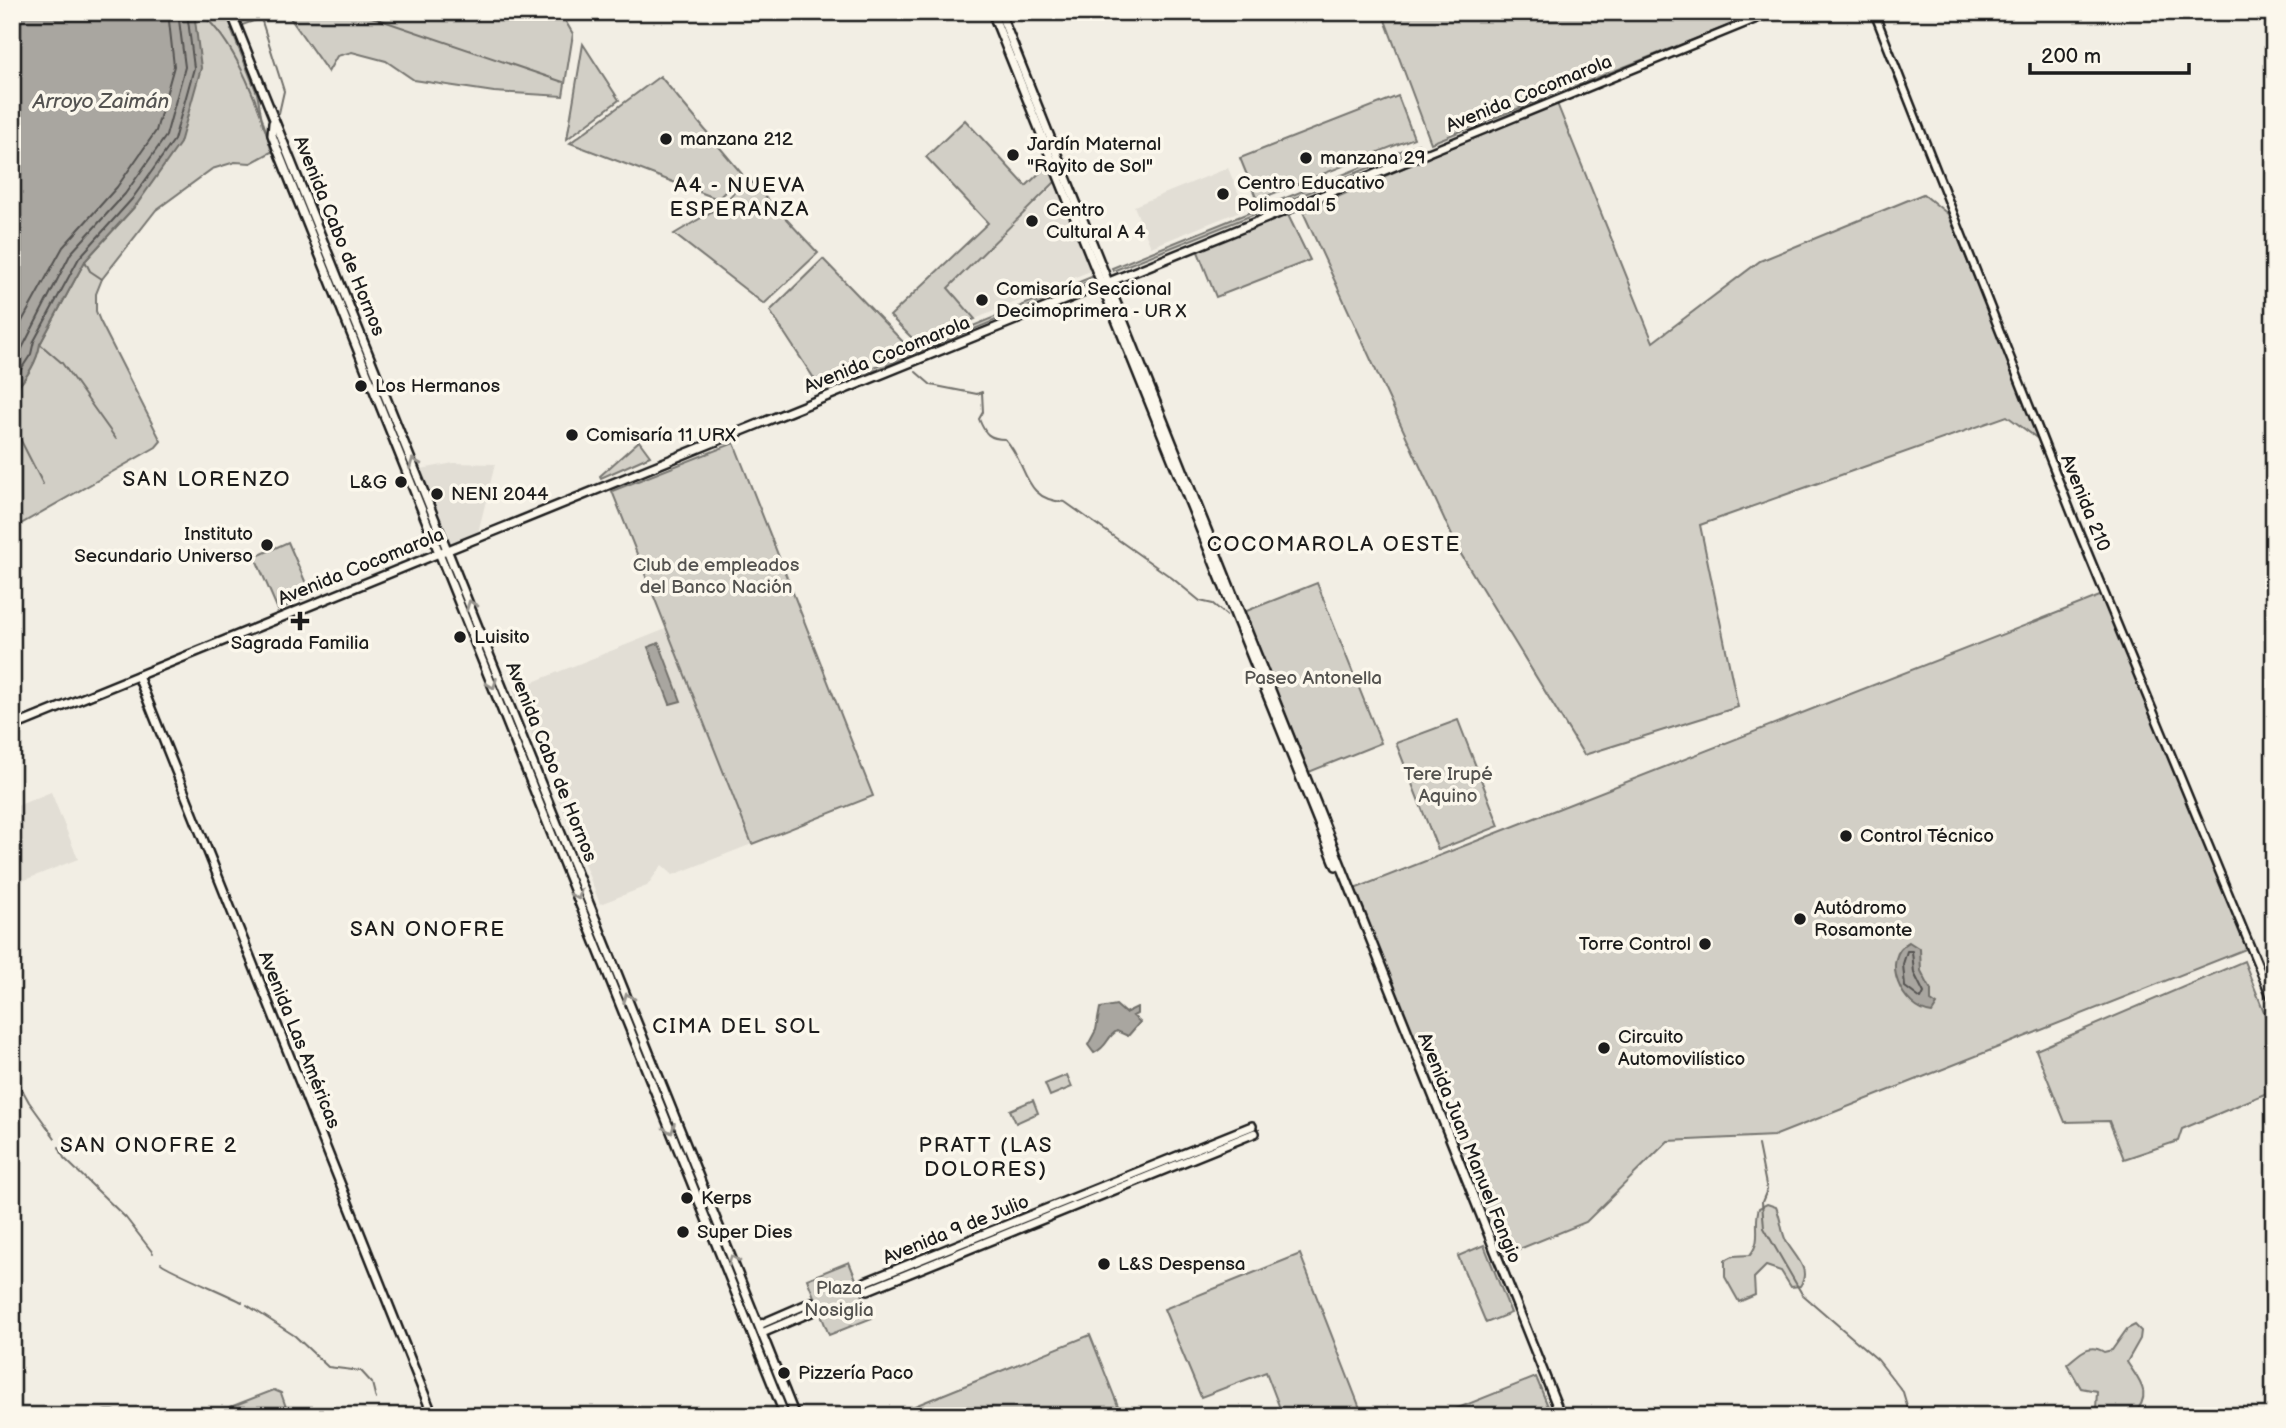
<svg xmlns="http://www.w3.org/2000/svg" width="2286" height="1428" viewBox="0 0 2286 1428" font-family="'Balsamiq Sans',sans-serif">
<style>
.built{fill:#e2ded5}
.green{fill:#d2cfc6;stroke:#777671;stroke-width:2}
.water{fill:#a9a6a0;stroke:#716f6b;stroke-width:2}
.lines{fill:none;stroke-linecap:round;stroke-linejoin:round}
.shore{stroke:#545351;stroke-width:2}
.stream{stroke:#716f6b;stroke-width:2}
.tertiary-casing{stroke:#1c1c1c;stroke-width:11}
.secondary-casing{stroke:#1c1c1c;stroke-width:12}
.primary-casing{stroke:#1c1c1c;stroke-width:12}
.tertiary{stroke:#fbf7ec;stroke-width:6}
.secondary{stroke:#fbf7ec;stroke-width:7}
.primary{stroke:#fbf7ec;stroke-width:7}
.oneway{stroke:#97948e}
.poi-dot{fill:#1c1c1c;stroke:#fbf7ec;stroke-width:2.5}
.labels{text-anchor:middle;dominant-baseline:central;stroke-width:7;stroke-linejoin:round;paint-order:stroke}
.street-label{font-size:19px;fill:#1c1c1c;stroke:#fbf7ec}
.poi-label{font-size:19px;fill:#1c1c1c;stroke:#fbf7ec;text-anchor:start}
.park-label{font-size:19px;fill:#53524f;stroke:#fbf7ec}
.water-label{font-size:21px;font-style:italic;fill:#545351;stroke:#fbf7ec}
.neighbourhood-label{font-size:21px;letter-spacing:2px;fill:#1c1c1c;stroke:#fbf7ec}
</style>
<rect width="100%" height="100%" fill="#f2eee4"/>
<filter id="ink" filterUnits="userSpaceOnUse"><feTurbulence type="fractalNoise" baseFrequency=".0143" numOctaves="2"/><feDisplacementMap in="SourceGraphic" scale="14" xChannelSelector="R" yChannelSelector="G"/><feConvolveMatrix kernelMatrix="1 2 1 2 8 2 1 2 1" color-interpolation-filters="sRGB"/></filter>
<g filter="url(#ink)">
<g class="built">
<polygon points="1228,168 1245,209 1151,247 1134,206"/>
<polygon points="1059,181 1095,269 975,319 947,288"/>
<polygon points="454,463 495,464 478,533 449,543 421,469"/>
<polygon points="666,629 752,844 673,875 662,865 647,886 600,904 554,787 559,777 557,772 554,765 541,758 513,690"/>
<polygon points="51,792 78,859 12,885 12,808"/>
</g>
<g class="green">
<path d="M192,12h87l-48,17 26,64 6,32 12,25 -24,13 -16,-1 -23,7 -56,41 -54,69 -6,15v17l4,10 61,120 -5,6 -144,82v-136c14,-14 24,-30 28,-49l45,-83 52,-57z"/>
<polygon points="286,12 560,12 573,34 563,96 494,92 414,80 386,61 352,52 337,56 328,72"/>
<polygon points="1382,12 1741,12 1743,20 1431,143"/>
<polygon points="583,44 619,100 567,139"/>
<polygon points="660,76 742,174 718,199 570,143"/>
<polygon points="1398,96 1414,138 1257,200 1240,158"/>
<polygon points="1556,101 1653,342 1760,261 1923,194 1948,214 2251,947 1774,1136 1668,1141 1586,1222 1497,1258 1349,891 2105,594 2094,575 2038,439 2007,416 1700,525 1738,707 1584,755 1459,551 1303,212"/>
<polygon points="965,120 1026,186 1050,163 1058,179 948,288 975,319 916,342 890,316 988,223 926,157"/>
<polygon points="1418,144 1420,147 1263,211 1261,208"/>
<polygon points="748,178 818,253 764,304 674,234 721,206"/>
<polygon points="1253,211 1255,214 1113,271 1112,268"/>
<polygon points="1287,213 1310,260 1216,297 1197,249"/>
<polygon points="823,259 906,345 817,383 770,311"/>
<polygon points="1096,275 1097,278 830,389 828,386"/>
<polygon points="639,441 650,456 601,478 600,476"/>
<polygon points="734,443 873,796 752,844 612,491"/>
<polygon points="288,542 311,595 278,610 255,557"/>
<polygon points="1317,583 1381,743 1309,772 1244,612"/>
<polygon points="1458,720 1499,826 1438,850 1396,743"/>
<polygon points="2244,961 2274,1037 2274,1090 2182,1129 2178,1141 2124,1159 2109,1121 2065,1122 2036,1050"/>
<polygon points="1067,1075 1072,1087 1050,1096 1045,1084"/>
<polygon points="1033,1100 1038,1113 1016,1123 1010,1110"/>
<path d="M1767,1204l9,3c5,11 5,24 10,34 8,15 26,28 14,45l-9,1 -10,-16 -15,-5 -12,12 1,17 -16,7 -14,-25v-17l8,-4 17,-1c13,-16 3,-30 9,-47z"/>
<polygon points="1484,1245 1511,1313 1486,1323 1458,1256"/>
<polygon points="1300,1254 1363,1416 1283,1416 1266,1372 1201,1397 1164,1309"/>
<polygon points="849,1262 872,1318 829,1335 807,1279"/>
<path d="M2135,1325l6,6 -1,8 -13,23c13,20 27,33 5,54h-30l-6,-7 1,-18 -16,-3 -14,-24c13,-10 21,-22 37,-12l8,-2 15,-21z"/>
<polygon points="1090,1335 1122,1416 890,1416"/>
<polygon points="1536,1377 1552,1416 1444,1416 1443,1414"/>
<polygon points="274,1390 281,1393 289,1416 218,1416 220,1411"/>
</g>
<g class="water">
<path d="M12,12h182l7,56 -21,75 -43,61 -52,57 -45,83c-3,19 -14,35 -28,49z"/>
<polygon points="659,643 681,701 670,704 648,647"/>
<path d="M1909,942l11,7 1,22 10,19v11l6,4 -5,8c-30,-3 -53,-55 -23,-71z"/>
<path d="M1116,1005l9,8 12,-6v7l-4,2 7,6 -12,14 -11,-5c-11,6 -8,15 -23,22l-6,-8 8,-15 4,-22z"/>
</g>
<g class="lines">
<g class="shore">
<polyline points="12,347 16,332 63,247 117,187 156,131 174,66 168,12"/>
<polyline points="12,368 71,253 125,194 166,136 185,67 178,12"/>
<polyline points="12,383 31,354 34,341 79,258 132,199 174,140 194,68 187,12"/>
<polygon points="1912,951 1914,973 1924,993 1921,999 1905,987 1903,964 1907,951"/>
</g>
<g class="stream">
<polyline points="259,12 284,91 279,113"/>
<polyline points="357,12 563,82"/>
<path d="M194,18l13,1c30,29 54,90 64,130"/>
<polyline points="85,261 90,271 102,279"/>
<polyline points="40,344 62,363 116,439"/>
<path d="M916,372l15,13 46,9 5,-2 1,20 -4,7c6,15 10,20 26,20 23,24 17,62 60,63l107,76 28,23 13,3 13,11"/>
<polyline points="12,423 43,484"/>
<polyline points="12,1071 29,1102 55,1138"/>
<polyline points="1758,1145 1767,1190 1762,1202 1764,1228 1802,1294 1878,1360 1903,1392 1910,1416"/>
<polyline points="59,1147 64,1158 126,1218 153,1253"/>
<path d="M161,1263c4,5 68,32 81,39"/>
<polyline points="247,1305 295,1336 328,1367 361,1371 372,1383 376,1399"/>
</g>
<g class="tertiary-casing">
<g id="tertiary">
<polyline points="1874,12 2075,522 2274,1004"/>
<polyline points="1427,153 1773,12"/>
</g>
</g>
<g class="secondary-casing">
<g id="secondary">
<polyline points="992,12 1336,866"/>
<polyline points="1000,12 1561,1416"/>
<polyline points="448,550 1427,153"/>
<polyline points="138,676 433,1416"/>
<polyline points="865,1282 1252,1126"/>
<polyline points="868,1290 1255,1133"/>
<polyline points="759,1325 812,1302"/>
<polyline points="762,1333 816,1310"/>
<polyline points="106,1416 113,1416"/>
</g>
</g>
<g class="primary-casing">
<g id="primary">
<polyline points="231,12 795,1416"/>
<polyline points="273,123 272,135 278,151 785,1416"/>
<polyline points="12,727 444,551"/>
</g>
</g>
<use href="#tertiary" class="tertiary"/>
<use href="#secondary" class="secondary"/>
<use href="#primary" class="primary"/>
</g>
<defs><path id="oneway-chevron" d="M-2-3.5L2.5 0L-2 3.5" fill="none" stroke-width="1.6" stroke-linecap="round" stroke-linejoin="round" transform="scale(1.75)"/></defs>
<g class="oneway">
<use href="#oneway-chevron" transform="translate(414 463) rotate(-112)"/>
<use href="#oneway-chevron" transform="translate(471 605) rotate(-112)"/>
<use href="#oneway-chevron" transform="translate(492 684) rotate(68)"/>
<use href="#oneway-chevron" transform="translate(577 895) rotate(68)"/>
<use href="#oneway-chevron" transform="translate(628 998) rotate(-112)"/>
<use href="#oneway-chevron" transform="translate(670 1129) rotate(68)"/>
<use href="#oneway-chevron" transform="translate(733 1260) rotate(-112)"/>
</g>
</g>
<g class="poi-dot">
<circle cx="666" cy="139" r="7"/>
<circle cx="1013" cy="155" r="7"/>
<circle cx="1306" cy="158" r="7"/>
<circle cx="1223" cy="194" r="7"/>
<circle cx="1032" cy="221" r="7"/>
<circle cx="982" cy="300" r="7"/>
<circle cx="361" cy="386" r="7"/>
<circle cx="572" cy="435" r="7"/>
<circle cx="401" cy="482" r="7"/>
<circle cx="437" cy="494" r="7"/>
<circle cx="267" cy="545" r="7"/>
<path d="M296.5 610.5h7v7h7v7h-7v7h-7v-7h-7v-7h7z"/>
<circle cx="460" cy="637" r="7"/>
<circle cx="1846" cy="836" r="7"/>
<circle cx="1800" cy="919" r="7"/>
<circle cx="1705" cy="944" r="7"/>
<circle cx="1604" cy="1048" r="7"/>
<circle cx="687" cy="1198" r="7"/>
<circle cx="683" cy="1232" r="7"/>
<circle cx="1104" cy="1264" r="7"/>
<circle cx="784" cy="1373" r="7"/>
</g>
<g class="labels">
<g class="street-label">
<text transform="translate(1529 94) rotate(-22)">Avenida Cocomarola</text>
<text transform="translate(339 236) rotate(68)">Avenida Cabo de Hornos</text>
<text transform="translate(887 355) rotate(-22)">Avenida Cocomarola</text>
<text transform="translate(2085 503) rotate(68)">Avenida 210</text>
<text transform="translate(361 567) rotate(-22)">Avenida Cocomarola</text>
<text transform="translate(551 762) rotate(68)">Avenida Cabo de Hornos</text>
<text transform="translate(299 1040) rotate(68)">Avenida Las Américas</text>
<text transform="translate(1469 1148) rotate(68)">Avenida Juan Manuel Fangio</text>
<text transform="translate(956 1230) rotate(-22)">Avenida 9 de Julio</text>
</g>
<g class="poi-label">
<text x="680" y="139">manzana 212</text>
<text x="1027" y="144">Jardín Maternal<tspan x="1027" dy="22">"Rayito de Sol"</tspan></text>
<text x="1320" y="158">manzana 29</text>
<text x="1237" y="183">Centro Educativo<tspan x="1237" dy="22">Polimodal 5</tspan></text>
<text x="1046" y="210">Centro<tspan x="1046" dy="22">Cultural A 4</tspan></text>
<text x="996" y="289">Comisaría Seccional<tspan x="996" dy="22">Decimoprimera - UR X</tspan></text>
<text x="375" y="386">Los Hermanos</text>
<text x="586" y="435">Comisaría 11 URX</text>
<text x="387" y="482" text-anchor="end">L&amp;G</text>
<text x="451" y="494">NENI 2044</text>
<text x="253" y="534" text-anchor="end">Instituto<tspan x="253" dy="22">Secundario Universo</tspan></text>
<text x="474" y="637">Luisito</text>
<text x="300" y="643" text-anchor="middle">Sagrada Familia</text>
<text x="1860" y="836">Control Técnico</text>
<text x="1814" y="908">Autódromo<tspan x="1814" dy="22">Rosamonte</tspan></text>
<text x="1691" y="944" text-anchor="end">Torre Control</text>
<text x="1618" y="1037">Circuito<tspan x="1618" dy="22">Automovilístico</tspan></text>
<text x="701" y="1198">Kerps</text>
<text x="697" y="1232">Super Dies</text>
<text x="1118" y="1264">L&amp;S Despensa</text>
<text x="798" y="1373">Pizzería Paco</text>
</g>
<g class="park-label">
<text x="716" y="565">Club de empleados<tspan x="716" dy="22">del Banco Nación</tspan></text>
<text x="1313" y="678">Paseo Antonella</text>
<text x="1448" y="774">Tere Irupé<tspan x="1448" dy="22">Aquino</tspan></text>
<text x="839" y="1288">Plaza<tspan x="839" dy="22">Nosiglia</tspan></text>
</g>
<g class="water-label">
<text x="101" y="101">Arroyo Zaimán</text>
</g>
<g class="neighbourhood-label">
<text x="740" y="185">A4 - NUEVA<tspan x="740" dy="24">ESPERANZA</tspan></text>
<text x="207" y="479">SAN LORENZO</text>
<text x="1334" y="544">COCOMAROLA OESTE</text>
<text x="428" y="929">SAN ONOFRE</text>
<text x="737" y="1026">CIMA DEL SOL</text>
<text x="149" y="1145">SAN ONOFRE 2</text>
<text x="986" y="1145">PRATT (LAS<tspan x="986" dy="24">DOLORES)</tspan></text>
</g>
</g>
<rect width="2286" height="1428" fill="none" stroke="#fbf7ec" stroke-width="42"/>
<rect x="21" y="21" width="2244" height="1386" fill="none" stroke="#1c1c1c" stroke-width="2.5" filter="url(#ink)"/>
<path d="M2030 63v10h159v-10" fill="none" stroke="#1c1c1c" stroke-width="3.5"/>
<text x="2041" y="63" font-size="21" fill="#1c1c1c" stroke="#fbf7ec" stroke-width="5" paint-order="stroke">200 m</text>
</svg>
